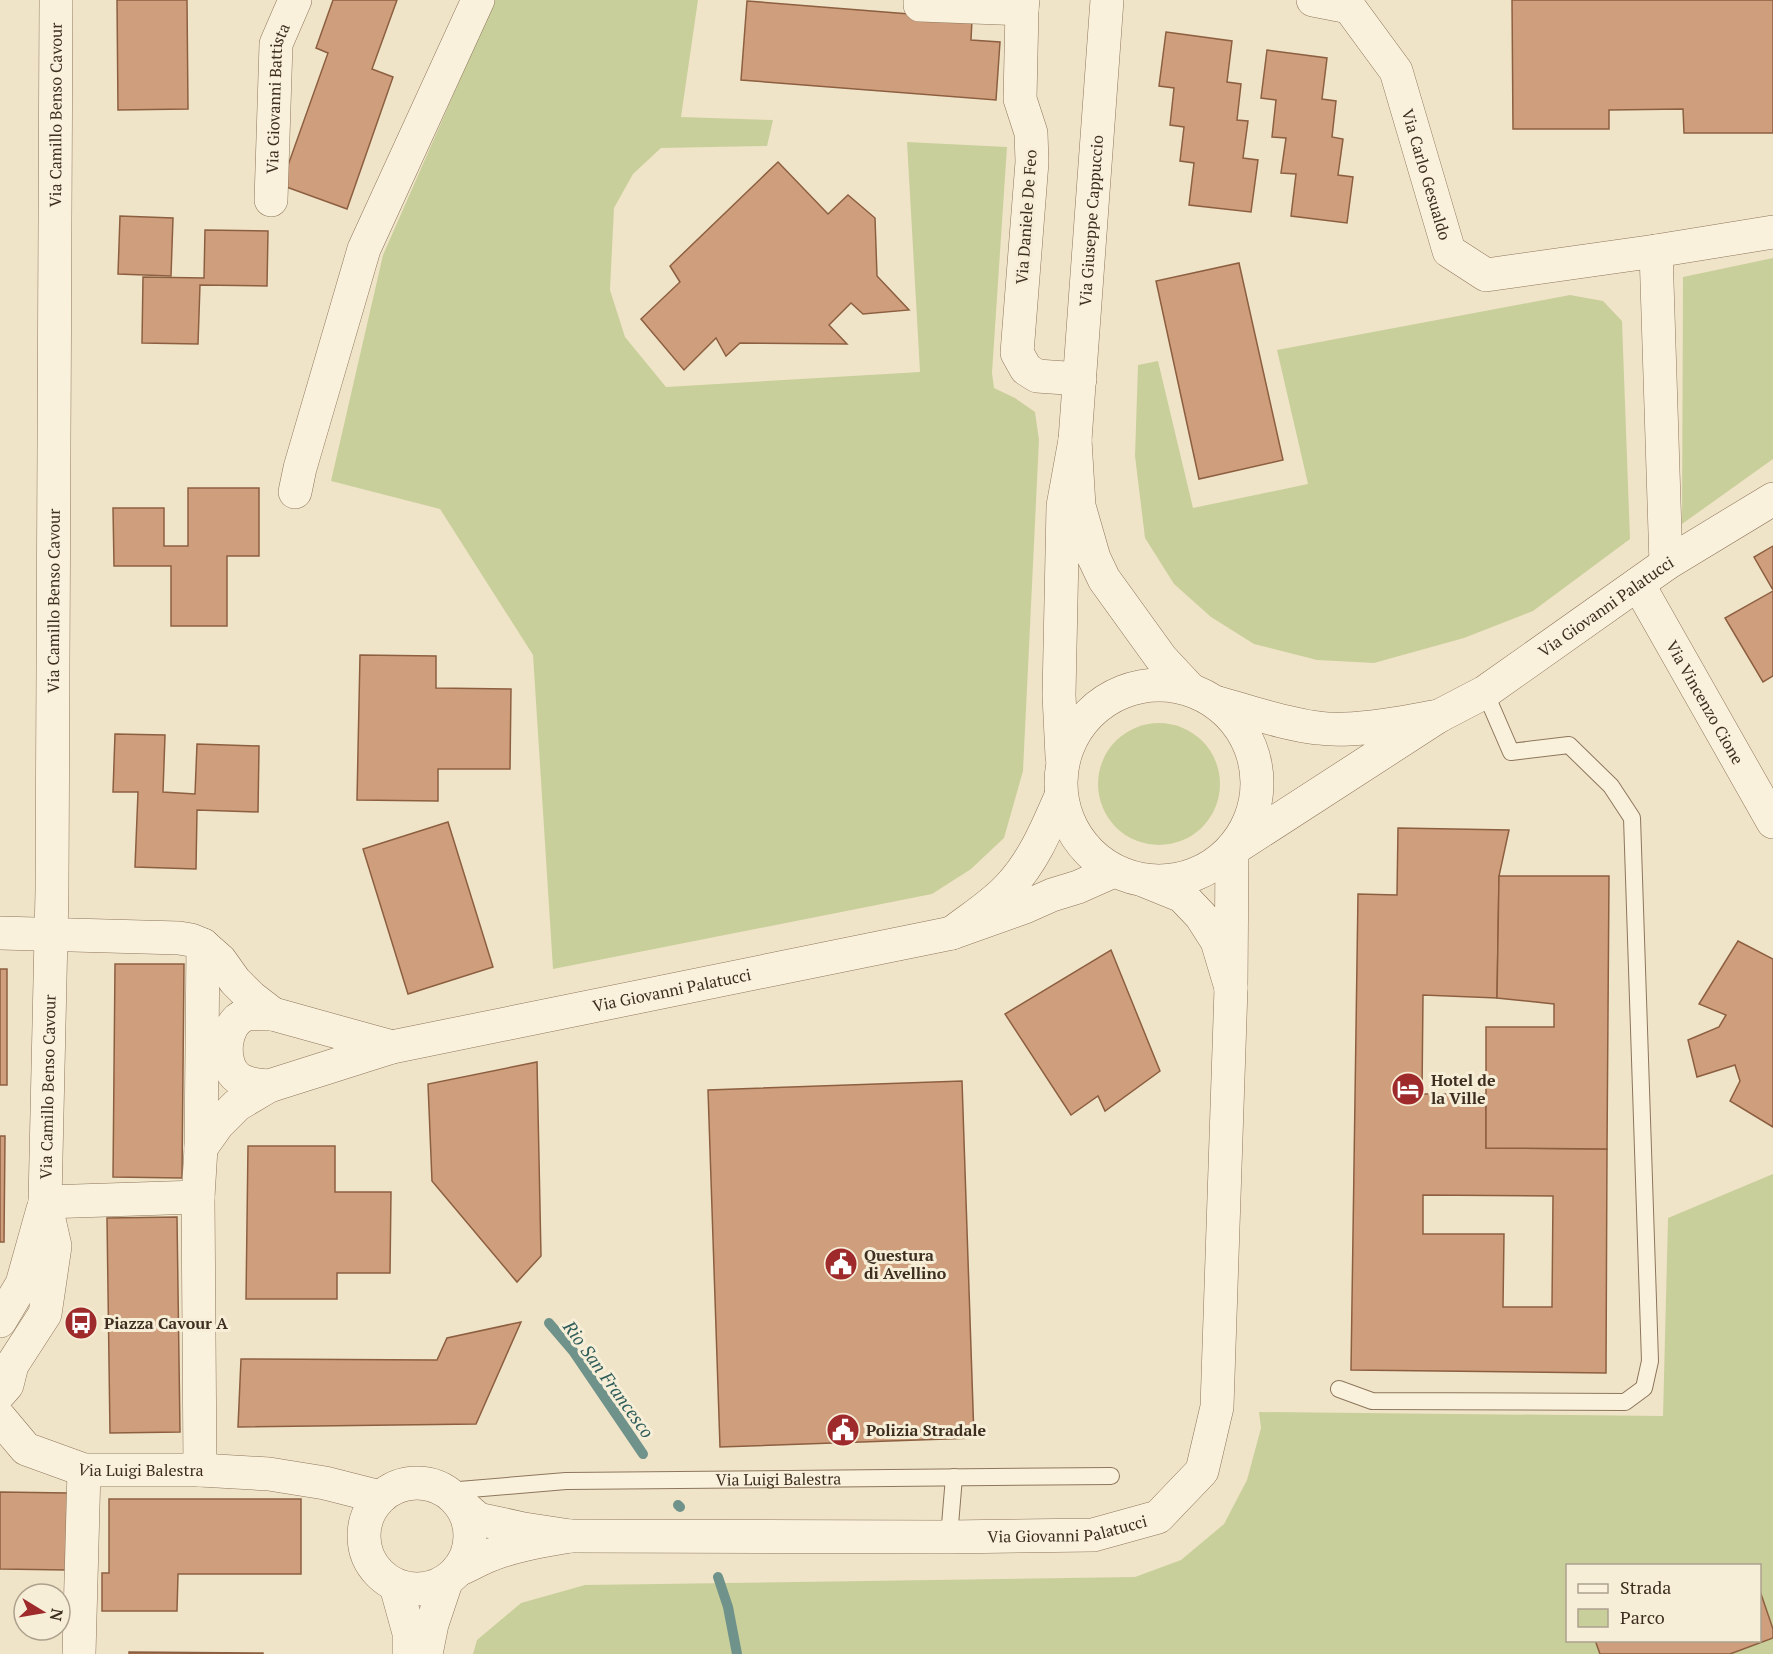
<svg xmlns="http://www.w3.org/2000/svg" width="1773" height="1654" viewBox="0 0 1773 1654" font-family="'PT Serif',serif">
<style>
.green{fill:#c9cf9b;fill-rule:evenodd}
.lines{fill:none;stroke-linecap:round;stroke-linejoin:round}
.stream{stroke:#6f938a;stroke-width:10}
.building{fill:#cf9f7d;stroke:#8d5f41;stroke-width:1.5;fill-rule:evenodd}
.service-casing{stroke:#8d765c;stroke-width:18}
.minor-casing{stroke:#8d765c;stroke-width:34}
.tertiary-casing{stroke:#8d765c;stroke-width:34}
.service{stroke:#faf1dc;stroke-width:16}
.minor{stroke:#faf1dc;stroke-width:33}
.tertiary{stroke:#faf1dc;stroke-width:33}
.labels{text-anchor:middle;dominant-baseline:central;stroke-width:6;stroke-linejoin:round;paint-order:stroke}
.street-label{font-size:16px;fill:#3d2e20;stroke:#f7eed8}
.poi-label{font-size:16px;font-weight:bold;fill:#3d2e20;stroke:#f7eed8;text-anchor:start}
.water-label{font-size:18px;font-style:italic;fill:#2f5d5a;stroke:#f7eed8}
</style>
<rect width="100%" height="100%" fill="#f0e4c8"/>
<g class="green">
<polygon points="495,0 698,0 681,117 773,120 767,146 661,148 633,174 614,208 610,290 625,337 666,387 920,372 907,142 1007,147 992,373 994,388 1015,398 1035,412 1039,440 1023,771 1004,838 971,869 932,894 553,969 533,655 440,509 331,481 383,255"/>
<polygon points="1773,258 1773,459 1682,524 1683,277"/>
<polygon points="1570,295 1603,301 1622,321 1630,539 1533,611 1464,638 1374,663 1317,660 1254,644 1211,617 1174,584 1145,538 1135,456 1138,365 1158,361 1193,508 1308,484 1277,350"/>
<circle cx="1159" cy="784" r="61"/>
<path d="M1773,1174v480h-1300l4,-14 44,-37 64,-18 550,-8 46,-17 43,-36 23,-44 14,-52 -2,-16 404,4 5,-198zM1568,1566h192v74h-192z"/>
</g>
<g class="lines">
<g class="stream">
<polyline points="549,1323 573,1351 643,1454"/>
<polyline points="678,1505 680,1507"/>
<polyline points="718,1577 728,1607 737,1654"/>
</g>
</g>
<g class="building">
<polygon points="117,0 187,0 188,109 118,110"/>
<polygon points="333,0 397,0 372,69 393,77 347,209 281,185 328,53 316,48"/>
<polygon points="1512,0 1773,0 1773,133 1684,133 1683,109 1609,110 1609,129 1513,129"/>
<polygon points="747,1 972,19 971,40 1000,42 996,100 741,80"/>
<polygon points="1166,32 1232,41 1227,82 1241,84 1237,120 1248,121 1243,158 1258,160 1251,212 1189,205 1194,163 1180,161 1184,127 1170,125 1174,88 1159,86"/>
<polygon points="1267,50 1327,58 1322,99 1336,101 1332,137 1343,139 1338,175 1353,177 1347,223 1291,216 1296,174 1281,173 1286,138 1272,137 1276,100 1261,98"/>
<polygon points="778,162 828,214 848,195 875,218 877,276 909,310 863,314 851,303 829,325 847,344 740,343 726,356 716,338 684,370 641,319 680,282 670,266"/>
<polygon points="120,216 173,218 171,276 118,274"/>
<polygon points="205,230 268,231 267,286 200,285 198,344 142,343 143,277 204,278"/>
<polygon points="1239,263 1283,460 1199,479 1156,281"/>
<polygon points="188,488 259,488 259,556 227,556 227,626 171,626 171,566 114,566 113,508 164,508 164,546 188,546"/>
<polygon points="1773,546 1773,590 1754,557"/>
<polygon points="1773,591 1773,676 1763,682 1725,618"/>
<polygon points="360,655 436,656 436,688 511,689 510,769 438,769 438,801 357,800"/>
<polygon points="115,734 165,735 163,792 195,794 197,744 259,746 258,812 197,810 196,869 135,867 138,792 113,792"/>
<polygon points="448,822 493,967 408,994 363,849"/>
<path d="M1398,828l111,2 -10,46 -2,122 -74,-3 -1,99h64v54l121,1 -1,224 -255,-3 7,-476 39,1zM1423,1195l130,1 -1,111h-49l1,-73h-81z"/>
<polygon points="1499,876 1609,876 1607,1149 1486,1148 1486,1027 1554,1027 1554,1004 1497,998"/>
<polygon points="1738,941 1773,959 1773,1127 1730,1101 1740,1081 1735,1065 1697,1077 1688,1040 1719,1027 1726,1015 1699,1004"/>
<polygon points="1111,950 1160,1071 1105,1111 1098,1096 1071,1115 1005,1014"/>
<polygon points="115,964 184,964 182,1178 113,1177"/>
<rect x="0" y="969" width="7" height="116"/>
<polygon points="537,1062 541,1256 517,1282 432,1181 428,1084"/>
<polygon points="962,1081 974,1438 720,1447 708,1090"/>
<polygon points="0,1136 5,1136 4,1242 0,1242"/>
<polygon points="248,1146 335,1146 335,1192 391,1192 390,1273 337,1273 337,1299 246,1299"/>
<polygon points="177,1217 180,1432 110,1433 107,1218"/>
<polygon points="521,1322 476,1424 238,1427 241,1359 437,1360 447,1338"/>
<polygon points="0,1492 68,1493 67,1570 0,1569"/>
<polygon points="109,1499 301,1499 301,1574 178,1574 177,1611 102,1611 102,1573 109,1573"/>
<polygon points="1760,1591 1773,1629 1773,1638 1730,1654 1600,1654 1595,1640 1760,1640"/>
<polygon points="129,1652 263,1653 263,1654 129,1654"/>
</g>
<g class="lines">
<g class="service-casing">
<g id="service">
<polyline points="1339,1389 1372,1401 1625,1402 1644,1388 1650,1361 1632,818 1611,786 1569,745 1511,752 1485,692"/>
<path id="s1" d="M447,1491l119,-10 545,-5"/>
<polyline points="949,1537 954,1477"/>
</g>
</g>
<g class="minor-casing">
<g id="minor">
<polyline points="920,0 920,5 1022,9 1023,0"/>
<path id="s2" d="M1313,0l36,7 47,64 53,180 37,24 170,-24"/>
<polyline points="1022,9 1020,99 1031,133 1032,162 1017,353 1026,369 1037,376 1080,379"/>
<path id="s3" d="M271,200l5,-156 19,-44"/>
<path id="s4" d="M1075,440l32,-440"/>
<polyline points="295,492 300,468 364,249 478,0"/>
<polyline points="1666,564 1656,251 1773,232"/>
<path id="s5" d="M1638,584l135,238"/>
<circle cx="1159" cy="783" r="98"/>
<path id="s6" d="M1439,716l46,-24 181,-128 107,-65"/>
<polyline points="1062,757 1059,695 1063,506 1075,440 1079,506 1094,558 1104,579 1161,658 1189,688"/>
<path d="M1061,796c-14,32 -27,64 -51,90 -16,18 -39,32 -58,47l73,-26 27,-12 26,-8 36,-16"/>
<path d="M1145,881l37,15 19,20 16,25 14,47 1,-138 207,-134c-35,6 -86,17 -121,12 -34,-4 -67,-16 -100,-25"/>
<polyline points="0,933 179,938 191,940 203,945 220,960 235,981 251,997 273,1014 392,1047"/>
<path d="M269,1086c-11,-1 -22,-1 -31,-8 -18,-13 -15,-55 7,-63 5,-2 21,-1 28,-1"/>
<path id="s7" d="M201,1148l17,-24 19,-19 32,-19 123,-39 560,-114"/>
<polyline points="45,1202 198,1197"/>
<path id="s8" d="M0,1418l26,31 58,21h116l69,4 56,9 55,14"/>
<polyline points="200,1470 198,1197 201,1148 203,945"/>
<circle cx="417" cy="1536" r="53"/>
<path id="s9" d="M570,1536l379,1 144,-2 65,-18 44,-46 15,-64 14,-419"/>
<path d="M458,1570c10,-4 20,-10 30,-14 26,-11 54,-15 82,-20l-46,-7 -46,-10 -18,-16"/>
<polyline points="396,1586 409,1633 409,1654"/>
<polyline points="79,1654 84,1470"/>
<polyline points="426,1654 432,1624 446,1582"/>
</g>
</g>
<g class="tertiary-casing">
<g id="tertiary">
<polyline points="0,1321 22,1284 43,1209"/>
<path id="s10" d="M0,1393l7,-8 5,-20 33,-51 10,-68 -10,-44 7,-311 4,-891"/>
</g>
</g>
<use href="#service" class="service"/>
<use href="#minor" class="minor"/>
<use href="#tertiary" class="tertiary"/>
</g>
<defs>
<g id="hotel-disc" transform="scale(1.725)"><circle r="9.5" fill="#9e2a2b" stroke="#f7eed8"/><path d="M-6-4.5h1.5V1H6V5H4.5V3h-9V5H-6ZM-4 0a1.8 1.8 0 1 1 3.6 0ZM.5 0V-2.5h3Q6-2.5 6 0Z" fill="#fff"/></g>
<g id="civic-disc" transform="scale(1.725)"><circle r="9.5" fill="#9e2a2b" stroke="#f7eed8"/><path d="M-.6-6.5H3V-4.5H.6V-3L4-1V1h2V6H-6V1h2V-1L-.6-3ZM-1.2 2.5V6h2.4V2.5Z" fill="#fff"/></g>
<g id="bus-disc" transform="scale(1.725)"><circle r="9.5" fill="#9e2a2b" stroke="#f7eed8"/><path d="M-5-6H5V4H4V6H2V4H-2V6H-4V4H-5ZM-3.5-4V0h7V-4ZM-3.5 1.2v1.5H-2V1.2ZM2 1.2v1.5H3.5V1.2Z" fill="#fff"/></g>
</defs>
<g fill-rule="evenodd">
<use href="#hotel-disc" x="1408" y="1089"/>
<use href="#civic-disc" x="841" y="1264"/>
<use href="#bus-disc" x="81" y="1323"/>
<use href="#civic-disc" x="843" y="1430"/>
</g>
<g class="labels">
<g class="street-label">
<text stroke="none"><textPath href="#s3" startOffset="102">Via Giovanni Battista</textPath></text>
<text stroke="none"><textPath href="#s10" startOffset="1293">Via Camillo Benso Cavour</textPath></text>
<text stroke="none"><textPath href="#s2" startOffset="224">Via Carlo Gesualdo</textPath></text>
<text transform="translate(1026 217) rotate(-86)">Via Daniele De Feo</text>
<text stroke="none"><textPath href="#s4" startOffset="220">Via Giuseppe Cappuccio</textPath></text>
<text stroke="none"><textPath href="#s10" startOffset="807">Via Camillo Benso Cavour</textPath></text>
<text stroke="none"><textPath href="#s6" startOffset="200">Via Giovanni Palatucci</textPath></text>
<text stroke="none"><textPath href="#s5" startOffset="136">Via Vincenzo Cione</textPath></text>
<text stroke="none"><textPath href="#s7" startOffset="508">Via Giovanni Palatucci</textPath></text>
<text stroke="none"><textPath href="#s10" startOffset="321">Via Camillo Benso Cavour</textPath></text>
<text stroke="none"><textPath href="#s8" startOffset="159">Via Luigi Balestra</textPath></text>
<text stroke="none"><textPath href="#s1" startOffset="332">Via Luigi Balestra</textPath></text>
<text stroke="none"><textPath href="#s9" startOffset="498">Via Giovanni Palatucci</textPath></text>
</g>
<g class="poi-label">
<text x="1431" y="1080">Hotel de<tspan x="1431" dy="18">la Ville</tspan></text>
<text x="864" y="1255">Questura<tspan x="864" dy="18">di Avellino</tspan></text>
<text x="104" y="1323">Piazza Cavour A</text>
<text x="866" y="1430">Polizia Stradale</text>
</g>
<g class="water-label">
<text transform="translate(609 1379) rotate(54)">Rio San Francesco</text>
</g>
</g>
<rect x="1566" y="1564" width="195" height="78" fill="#f7eed8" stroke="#ada18e" stroke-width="1.5"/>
<rect x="1578" y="1584" width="30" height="9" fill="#faf1dc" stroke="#ada18e" stroke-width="1.5"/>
<text x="1620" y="1594" font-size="18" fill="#3d2e20">Strada</text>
<rect x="1578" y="1609" width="30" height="18" fill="#c9cf9b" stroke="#ada18e" stroke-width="1.5"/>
<text x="1620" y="1624" font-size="18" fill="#3d2e20">Parco</text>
<g transform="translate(42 1612) rotate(101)"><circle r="28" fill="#f7eed8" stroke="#ada18e" stroke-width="1.5"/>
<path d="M0-4.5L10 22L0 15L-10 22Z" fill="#9e2a2b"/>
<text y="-9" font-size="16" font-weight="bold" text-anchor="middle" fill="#3d2e20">N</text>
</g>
</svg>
